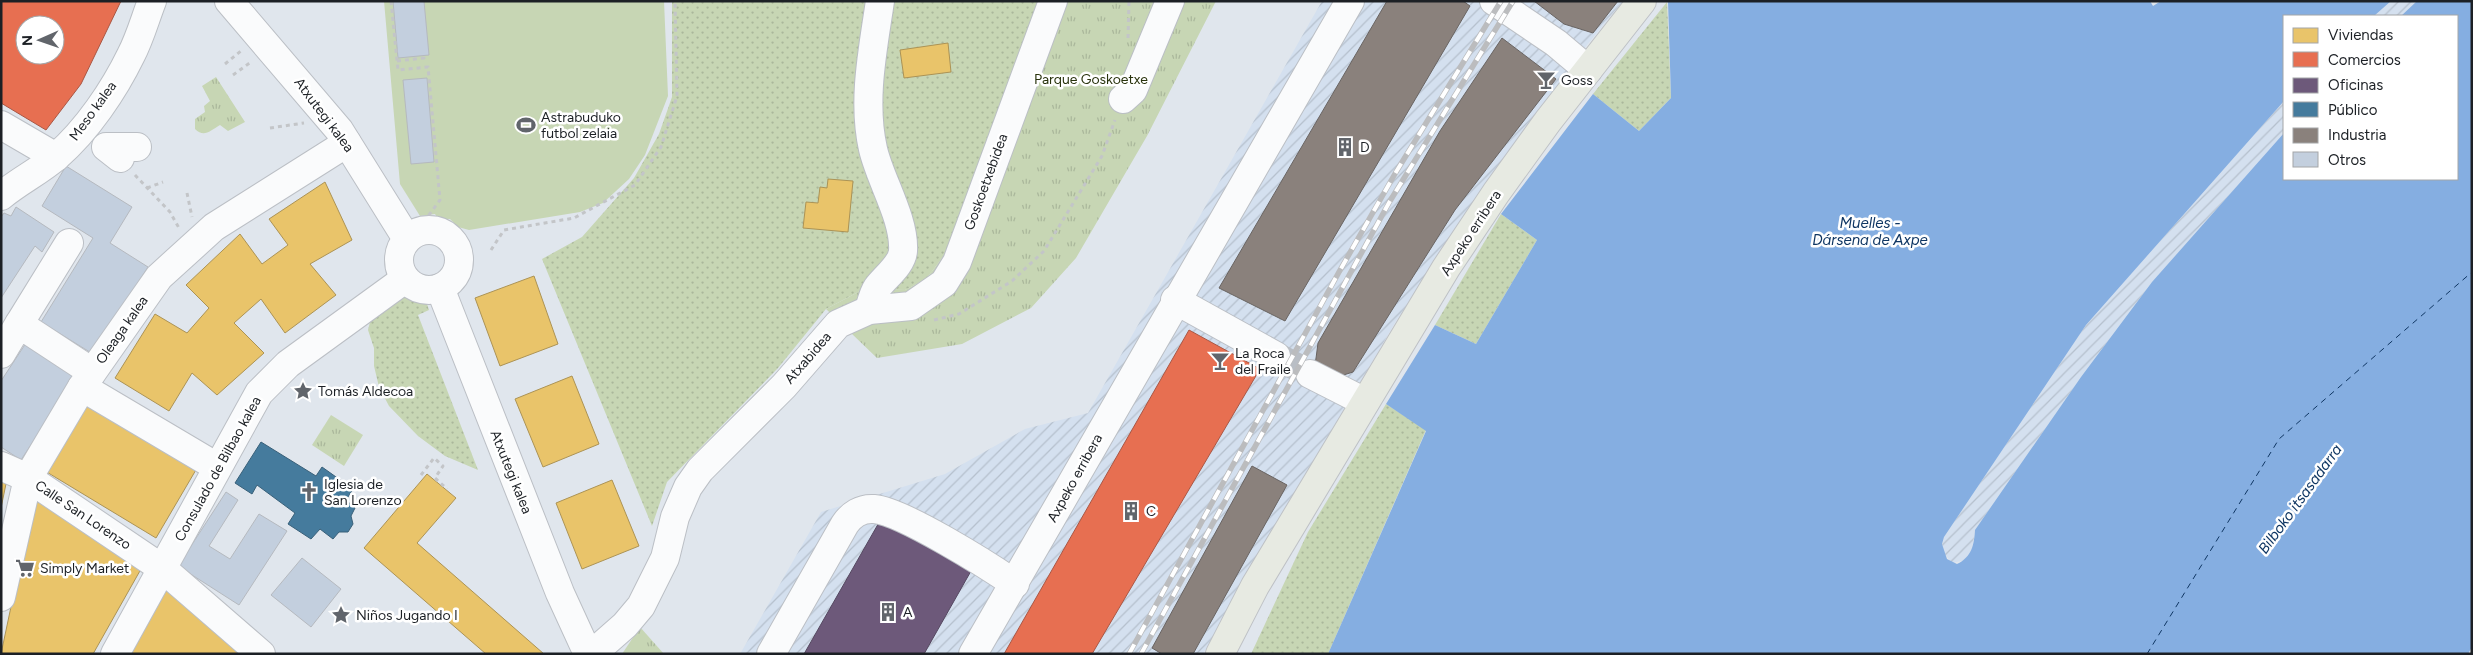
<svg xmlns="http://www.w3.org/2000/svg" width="2473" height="655" viewBox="0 0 2473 655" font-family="Figtree,sans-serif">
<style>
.industrial{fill:url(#industrial-furrows)}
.grass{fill:url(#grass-dots)}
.park{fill:url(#park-tufts)}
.pitch{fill:#c7d6b4}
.water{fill:#85aee1}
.homes{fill:#e9c46a;stroke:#ac9355}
.shops{fill:#e76f51;stroke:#aa5744;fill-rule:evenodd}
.offices{fill:#6d597a;stroke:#554860}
.public{fill:#457b9d;stroke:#396079}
.industry{fill:#8a817c;stroke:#696462}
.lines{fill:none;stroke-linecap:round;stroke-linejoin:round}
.ferry{stroke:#0f3663;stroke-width:1;stroke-dasharray:6 5;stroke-linecap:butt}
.building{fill:#c3cfde;stroke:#b5b9bf}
.minor-tunnel{stroke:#b9bec5;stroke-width:28;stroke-dasharray:28 14;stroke-linecap:butt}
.minor-casing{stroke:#bbbfc5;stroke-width:30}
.major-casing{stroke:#bec1c5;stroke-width:30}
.path{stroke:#c3c5c8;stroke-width:3;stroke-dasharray:4 4;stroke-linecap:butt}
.minor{stroke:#fafbfc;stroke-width:28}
.major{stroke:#e7eae2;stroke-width:28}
.rail-casing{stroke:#bbbcbe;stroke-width:5.5}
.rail{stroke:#fff;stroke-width:4;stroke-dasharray:11;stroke-linecap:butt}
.labels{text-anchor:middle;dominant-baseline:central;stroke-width:5;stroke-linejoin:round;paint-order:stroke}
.park-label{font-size:14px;fill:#29330d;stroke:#fff}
.poi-label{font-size:14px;fill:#1c2025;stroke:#fff;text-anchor:start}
.street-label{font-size:14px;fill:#1c2025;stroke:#fff}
.water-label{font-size:15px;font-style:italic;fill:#0f3663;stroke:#fff}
</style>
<defs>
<pattern id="industrial-furrows" width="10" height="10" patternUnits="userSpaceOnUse" patternTransform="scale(1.25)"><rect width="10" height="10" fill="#d4e0ef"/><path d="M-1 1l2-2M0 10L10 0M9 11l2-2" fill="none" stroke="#b5c0cd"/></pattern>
<pattern id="grass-dots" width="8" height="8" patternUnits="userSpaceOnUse" patternTransform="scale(1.25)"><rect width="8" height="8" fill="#c7d6b4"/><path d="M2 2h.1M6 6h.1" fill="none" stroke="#aab79b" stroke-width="1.8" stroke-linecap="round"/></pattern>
<pattern id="park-tufts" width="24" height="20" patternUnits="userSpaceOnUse" patternTransform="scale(1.25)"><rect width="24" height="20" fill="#c7d6b4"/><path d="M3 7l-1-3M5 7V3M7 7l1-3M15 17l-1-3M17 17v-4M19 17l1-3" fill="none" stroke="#aab79b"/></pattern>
</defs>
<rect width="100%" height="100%" fill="#e0e6ed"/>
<g class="industrial">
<polygon points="1322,1 1623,1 1587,45 1396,321 1203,654 740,654 821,512 945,474 1025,429 1088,413"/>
<polygon points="2391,1 2417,1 2401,16 2374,16"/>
<polygon points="2284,101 2284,133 2152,282 2081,377 1975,530 1972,551 1966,560 1952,563 1944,553 1942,544 1944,537 2086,325"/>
</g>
<g class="grass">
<polygon points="672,1 1039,1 946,253 926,279 905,290 864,289 826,309 778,368 667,482 652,526 542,259 582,237 634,178 659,134 672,97"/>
<polygon points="1667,2 1671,98 1639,131 1593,94"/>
<polygon points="1501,214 1537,240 1476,344 1435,325"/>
<polygon points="407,295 427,304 429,310 418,315 478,470 445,456 418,436 389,406 379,387 374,366 374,348 368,330 370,322"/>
<polygon points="1386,404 1426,430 1328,654 1251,654 1308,532"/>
</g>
<g class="park">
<polygon points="1039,1 1216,1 1147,136 1076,258 1031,308 962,344 877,358 826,309 864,289 905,290 926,279 946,253"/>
<path d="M216,77l29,45 -17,9 -8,-6c-10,6 -16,13 -25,4v-10l10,-7 -1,-6 6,-5 -8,-15z"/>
<polygon points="331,415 363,435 344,466 312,445"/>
<polygon points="640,627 664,654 622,654"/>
</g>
<polygon class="pitch" points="384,1 664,1 668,96 645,155 629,179 603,203 580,212 469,230 458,227 450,219 438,219 435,214 420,216 400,184"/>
<path class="water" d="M1668,1h482l3,5 8,-5h230l-17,15h-90v85l-198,224 -142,212 -2,7 5,15 10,5c15,-7 17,-19 18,-34l106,-153 71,-95 132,-149v46h173v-163h-56l16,-15h55v646l-4,7h-1140l98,-223 -40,-27 49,-79 41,19 61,-104 -36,-26 92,-120 46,37 32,-33z"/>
<g class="homes">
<polygon points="948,43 951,72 904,78 900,50"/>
<polygon points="828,179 853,181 848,232 803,228 806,202 818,203 820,187 827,188"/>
<polygon points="325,182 352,240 310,264 336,295 285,333 261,299 234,323 264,353 217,395 192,373 169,411 115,378 155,314 187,333 209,308 186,285 240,234 262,264 288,245 269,219"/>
<polygon points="534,276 558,344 500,366 475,298"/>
<polygon points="572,376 599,444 543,467 515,399"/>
<polygon points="89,397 200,463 156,538 45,471"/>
<polygon points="427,474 456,498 417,543 544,654 486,654 364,548"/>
<polygon points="1,477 7,479 1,508"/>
<polygon points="612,480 639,546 582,569 556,503"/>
<polygon points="34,498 141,569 93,654 1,654"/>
<polygon points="166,587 241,654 131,654"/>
</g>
<g class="shops">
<path d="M1,1h120l-40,83 -35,46 -45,-27zM25,25h30v30h-30z"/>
<polygon points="1189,330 1260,369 1092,654 1004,654"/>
</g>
<polygon class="offices" points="881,519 971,571 924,654 804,654"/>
<polygon class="public" points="261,442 316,476 322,467 353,489 346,500 355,508 351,516 353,524 348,532 339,532 333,539 320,529 311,539 288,524 295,513 257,485 252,494 235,483"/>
<g class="industry">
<polygon points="1387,1 1463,1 1470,6 1285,321 1219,288"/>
<polygon points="1534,1 1618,1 1593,33 1564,24"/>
<polygon points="1502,38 1556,79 1455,210 1353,372 1334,378 1315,366 1318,343 1440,131"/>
<polygon points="1252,466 1287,485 1193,654 1162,654 1152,648"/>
</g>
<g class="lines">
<polyline class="ferry" points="2147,654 2279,439 2472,272"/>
</g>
<g class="building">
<polygon points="393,1 424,1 429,55 398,58"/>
<polygon points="427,78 434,162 411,164 403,80"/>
<polygon points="66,166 132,207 110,243 148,267 93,354 41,322 93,238 42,206"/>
<polygon points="16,207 54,232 42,252 35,246 1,298 1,217 4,213 11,216"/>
<polygon points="28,340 78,373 21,460 1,447 1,381"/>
<polygon points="226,492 238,500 209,546 230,559 259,514 287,531 239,605 178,566"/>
<polygon points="302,558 341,589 311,627 271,595"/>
</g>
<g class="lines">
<polyline class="minor-tunnel" points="1276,356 1310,374"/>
<g class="minor-casing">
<g id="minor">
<polyline points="229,1 339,130 407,239"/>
<polyline points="1494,1 1556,43 1588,70"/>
<polyline points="1123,99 1133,90 1170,1"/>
<polyline points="1,125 56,157"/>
<polyline points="120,158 106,147 137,147"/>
<path d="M1,196c18,-15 39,-25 56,-40 30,-26 57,-66 74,-101 9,-17 14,-36 21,-54"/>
<circle cx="429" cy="260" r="30"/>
<polyline points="440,288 560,593 588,654"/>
<polyline points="1175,300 1276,356"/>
<path d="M869,310c2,-7 4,-16 8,-22 8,-11 25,-23 26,-37 2,-32 -23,-71 -30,-102 -11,-48 0,-100 7,-148"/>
<polyline points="19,324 69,243"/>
<polyline points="1,354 19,324 92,372"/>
<polyline points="1310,374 1365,402"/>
<polyline points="82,387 217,467"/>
<polyline points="1,466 28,478 163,569 261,654"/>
<polyline points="1,597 28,478 82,387 159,277 214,227 347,143"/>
<polyline points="115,654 259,393 288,364 405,279"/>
<polyline points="592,654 625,625 641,606 665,558 675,517 688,487 700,470 784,386 838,324 869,310 911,306 944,283 957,262 1053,1"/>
<path d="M771,654l74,-130c6,-9 16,-16 29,-15 28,2 115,57 141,75"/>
<polyline points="973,654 1350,1"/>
</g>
</g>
<g class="major-casing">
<polyline id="major" points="1220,654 1255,586 1446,268 1496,193 1548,121 1642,1"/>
</g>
<g class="path">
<polyline points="391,1 398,70 428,67 440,200 429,215 431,223 423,224"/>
<polyline points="1128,38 1129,1"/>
<polyline points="397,61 424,58 423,56"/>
<polyline points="225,64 242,50"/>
<polyline points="233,75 251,62"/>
<polyline points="270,128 304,123"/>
<polyline points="135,175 170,212 179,228"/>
<polyline points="147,188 163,182"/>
<polyline points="187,193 192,217"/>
<polyline points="491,250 504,230 574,218 635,185 661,147 677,96 675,1"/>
<polyline points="934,320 959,314 1012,281 1044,251 1102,156 1115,120"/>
<polyline points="421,475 434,458 443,466 435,478 447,489"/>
</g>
<use href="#minor" class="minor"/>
<use href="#major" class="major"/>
<g class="rail-casing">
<g id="rail">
<polyline points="1129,654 1339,272 1396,172 1501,1"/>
<polyline points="1141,654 1390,201 1513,1"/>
</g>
</g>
<use href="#rail" class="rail"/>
</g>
<defs>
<g id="bar-bare" transform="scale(1.5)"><path d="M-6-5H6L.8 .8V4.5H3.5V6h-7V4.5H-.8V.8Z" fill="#61656b" stroke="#fff" stroke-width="2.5" paint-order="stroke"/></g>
<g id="stadium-bare" transform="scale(1.5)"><path d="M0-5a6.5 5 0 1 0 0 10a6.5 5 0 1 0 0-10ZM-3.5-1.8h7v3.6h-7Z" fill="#61656b" stroke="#fff" stroke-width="2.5" paint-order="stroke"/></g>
<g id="building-bare" transform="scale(1.5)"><path d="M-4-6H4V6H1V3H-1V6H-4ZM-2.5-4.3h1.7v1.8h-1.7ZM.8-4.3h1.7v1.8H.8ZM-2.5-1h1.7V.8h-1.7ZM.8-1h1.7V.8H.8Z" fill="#61656b" stroke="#fff" stroke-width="2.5" paint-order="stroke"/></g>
<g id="sight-bare" transform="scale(1.5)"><path d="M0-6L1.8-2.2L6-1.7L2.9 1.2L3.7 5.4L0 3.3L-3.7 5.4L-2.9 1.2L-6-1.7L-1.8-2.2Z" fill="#61656b" stroke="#fff" stroke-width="2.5" paint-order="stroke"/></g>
<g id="church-bare" transform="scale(1.5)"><path d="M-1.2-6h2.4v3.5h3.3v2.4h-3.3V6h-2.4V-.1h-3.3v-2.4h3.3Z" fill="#61656b" stroke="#fff" stroke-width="2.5" paint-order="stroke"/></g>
<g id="supermarket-bare" transform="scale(1.5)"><path d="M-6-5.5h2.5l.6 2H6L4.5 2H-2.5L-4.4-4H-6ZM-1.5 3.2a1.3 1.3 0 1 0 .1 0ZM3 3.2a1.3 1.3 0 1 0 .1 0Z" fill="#61656b" stroke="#fff" stroke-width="2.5" paint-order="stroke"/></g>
</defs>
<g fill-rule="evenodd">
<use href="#bar-bare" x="1546" y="80"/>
<use href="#stadium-bare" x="526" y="125"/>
<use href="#building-bare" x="1345" y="147"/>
<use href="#bar-bare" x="1220" y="361"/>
<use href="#sight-bare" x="303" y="391"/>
<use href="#church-bare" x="309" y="492"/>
<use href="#building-bare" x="1131" y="511"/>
<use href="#supermarket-bare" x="25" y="568"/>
<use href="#building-bare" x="888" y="612"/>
<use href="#sight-bare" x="341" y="615"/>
</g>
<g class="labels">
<g class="park-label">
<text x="1091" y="79">Parque Goskoetxe</text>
</g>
<g class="poi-label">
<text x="1561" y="80">Goss</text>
<text x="541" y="117">Astrabuduko<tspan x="541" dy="16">futbol zelaia</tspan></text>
<text x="1360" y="147">D</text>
<text x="1235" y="353">La Roca<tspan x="1235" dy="16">del Fraile</tspan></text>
<text x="318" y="391">Tomás Aldecoa</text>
<text x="324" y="484">Iglesia de<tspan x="324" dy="16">San Lorenzo</tspan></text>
<text x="1146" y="511">C</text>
<text x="40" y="568">Simply Market</text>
<text x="903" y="612">A</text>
<text x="356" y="615">Niños Jugando I</text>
</g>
<g class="street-label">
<text transform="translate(93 111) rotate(-54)">Meso kalea</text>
<text transform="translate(324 115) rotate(53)">Atxutegi kalea</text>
<text transform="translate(986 182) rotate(-70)">Goskoetxebidea</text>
<text transform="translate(1471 233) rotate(-57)">Axpeko erribera</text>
<text transform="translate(122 330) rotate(-55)">Oleaga kalea</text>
<text transform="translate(808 358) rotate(-49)">Atxabidea</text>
<text transform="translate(218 469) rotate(-61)">Consulado de Bilbao kalea</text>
<text transform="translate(511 472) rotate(68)">Atxutegi kalea</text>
<text transform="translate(1075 478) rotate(-61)">Axpeko erribera</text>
<text transform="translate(83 515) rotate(34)">Calle San Lorenzo</text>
</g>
<g class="water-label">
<text x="1870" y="223">Muelles -<tspan x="1870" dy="17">Dársena de Axpe</tspan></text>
<text transform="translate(2300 499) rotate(-54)">Bilboko itsasadarra</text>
</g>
</g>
<rect width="2473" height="655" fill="none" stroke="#1c2025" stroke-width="5"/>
<rect x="2283" y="15" width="175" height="165" fill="#ffffff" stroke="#a4a6a8"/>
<rect x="2293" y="28" width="25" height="15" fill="#e9c46a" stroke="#a4a6a8"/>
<text x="2328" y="40" font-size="15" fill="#1c2025">Viviendas</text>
<rect x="2293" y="52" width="25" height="15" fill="#e76f51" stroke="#a4a6a8"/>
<text x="2328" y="65" font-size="15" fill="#1c2025">Comercios</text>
<rect x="2293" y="78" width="25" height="15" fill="#6d597a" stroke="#a4a6a8"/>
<text x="2328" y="90" font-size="15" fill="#1c2025">Oficinas</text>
<rect x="2293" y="102" width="25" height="15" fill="#457b9d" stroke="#a4a6a8"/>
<text x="2328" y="115" font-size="15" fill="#1c2025">Público</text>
<rect x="2293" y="128" width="25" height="15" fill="#8a817c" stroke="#a4a6a8"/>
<text x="2328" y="140" font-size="15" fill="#1c2025">Industria</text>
<rect x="2293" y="152" width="25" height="15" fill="#c3cfde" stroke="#a4a6a8"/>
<text x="2328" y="165" font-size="15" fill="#1c2025">Otros</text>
<g transform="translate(40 40) rotate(268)"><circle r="24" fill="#ffffff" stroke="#a4a6a8"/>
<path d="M0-4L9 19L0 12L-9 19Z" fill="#61656b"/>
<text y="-8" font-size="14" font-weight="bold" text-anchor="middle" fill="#1c2025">N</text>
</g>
</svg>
